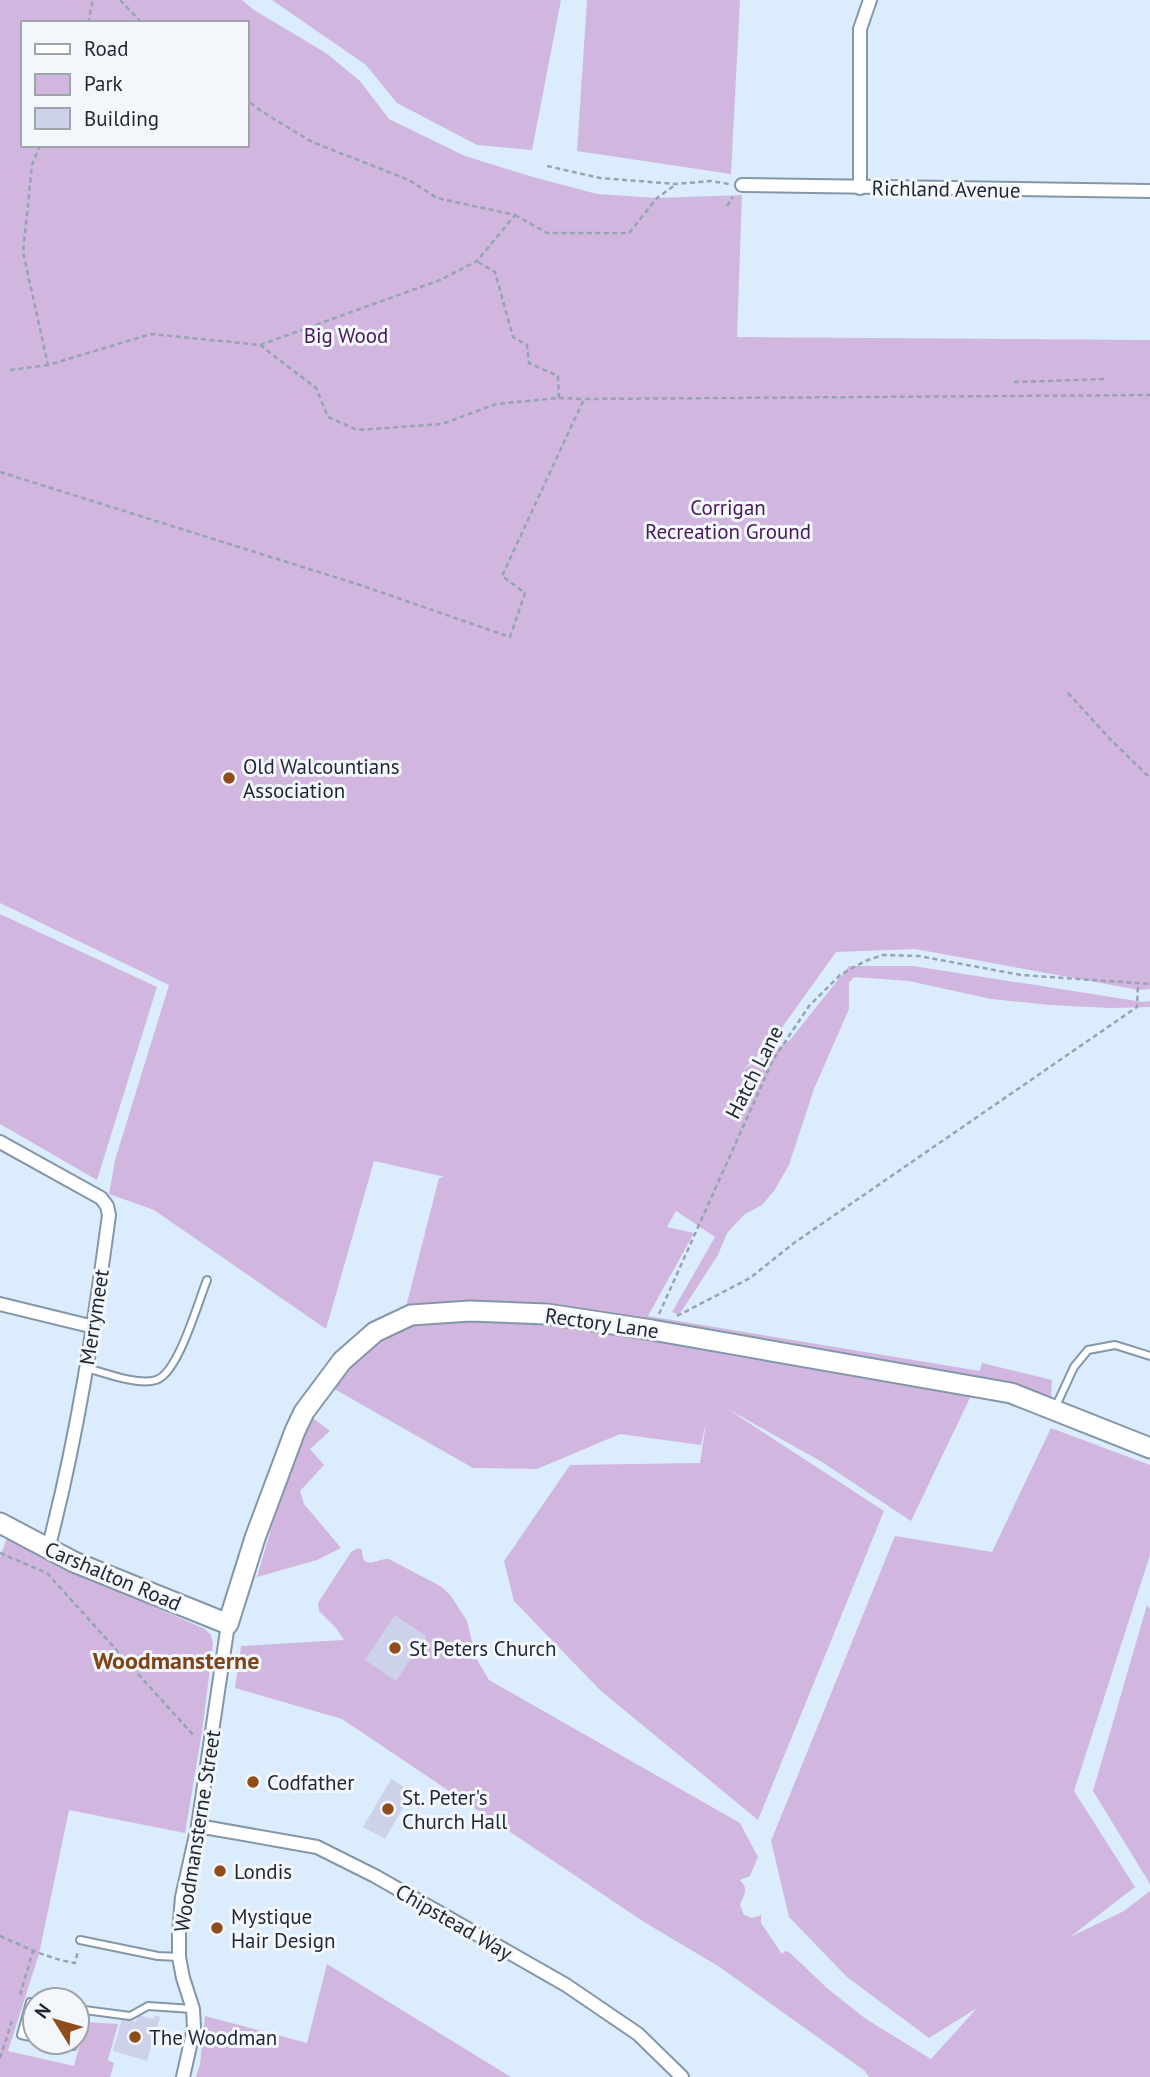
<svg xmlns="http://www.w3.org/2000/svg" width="1150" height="2077" viewBox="0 0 1150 2077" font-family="'PT Sans',sans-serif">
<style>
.green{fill:#d1b7df;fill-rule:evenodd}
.building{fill:#ced1ea}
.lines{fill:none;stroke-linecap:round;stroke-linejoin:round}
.service-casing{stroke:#8397a9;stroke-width:10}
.minor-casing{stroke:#8397a9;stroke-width:16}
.secondary-casing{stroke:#8397a9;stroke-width:23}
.path{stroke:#96a4b1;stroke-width:2.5;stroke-dasharray:5 3.5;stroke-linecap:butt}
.service{stroke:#fff;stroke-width:6}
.minor{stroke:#fff;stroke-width:12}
.secondary{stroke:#fff;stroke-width:19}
.poi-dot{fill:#8f4d1b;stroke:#f3f7fc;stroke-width:2.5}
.labels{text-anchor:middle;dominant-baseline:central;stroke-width:6;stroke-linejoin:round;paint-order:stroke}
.street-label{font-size:21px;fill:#1f272e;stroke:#f3f7fc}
.park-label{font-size:21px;fill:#461959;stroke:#f3f7fc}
.poi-label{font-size:21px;fill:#1f272e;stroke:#f3f7fc;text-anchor:start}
.quarter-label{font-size:24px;font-weight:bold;fill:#7f4315;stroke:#f3f7fc}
</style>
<rect width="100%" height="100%" fill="#dbecfc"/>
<g class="green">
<path d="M0,0h242l12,10 72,43 34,28 29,38 76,37 68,21 64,17 60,4 85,-3 -5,142 413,3v649l-11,1 -224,-41 -79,3 -63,88 -29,29 46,-29 59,-74h64l230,36 7,-1v6l-40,1 -60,-3 -59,-6 -82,-18 -55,-4 -5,5v27l-35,80 -25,76 -15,26 -12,14 -17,9 -18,19 -9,22 -39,60 -7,-3 43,-75 -39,-26 -9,16 27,6 -46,83 332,55 2,-8 70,17 -1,20 -72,-21 -68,142 -89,-59 -96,-54 158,103 -126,309 -157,-129 -87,-90 -10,-40 66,-96 130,-2 6,-40 -5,22 -81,-11 -83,35 -64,-1 -142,-81 75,-80 33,-129 6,-1 -71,-16 -48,168 -172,-119 -45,-16 6,-34 54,-175 -169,-82zM23,23h224v122h-224z"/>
<polygon points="272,0 561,0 532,150 477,145 397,103 366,65"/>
<polygon points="587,0 740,0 731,174 577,151"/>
<polygon points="0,914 157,987 97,1180 0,1124"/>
<polygon points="310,1416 330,1431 310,1449 324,1465 300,1491 304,1504 341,1548 317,1560 257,1577 288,1471"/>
<path d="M1051,1428l99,37v90l-76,236 61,96 -65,50 54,-26 26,-20v186h-281l-4,-6 -147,-105 -74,-44 -302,-203 -107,-31 6,-42 103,-6 -8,-12 -17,-17 -1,-8 33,-51 7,-4 4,2c0,22 15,8 27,9l53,28 9,9 16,25 9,37 13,22 251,143 18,34 -8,19 -10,4c9,9 4,14 0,25l4,10 8,3 9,-3v8l21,31 3,-3 4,1 39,37 38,30 65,40 46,-51 -48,30 -82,-61 -58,-60 -18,-76 124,-305 97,16z"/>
<polygon points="7,1538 45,1559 205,1629 211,1635 213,1644 202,1732 185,1833 69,1810 39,1954 8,2051 74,2066 86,2022 118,2024 108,2060 114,2063 110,2077 0,2077 0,1557"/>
<polygon points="1147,1605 1150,1609 1150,1884 1093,1791"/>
<polygon points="327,1964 511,2077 196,2077 200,2064 205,2016 307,2043"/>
</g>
<g class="building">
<polygon points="395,1615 426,1636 396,1681 365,1660"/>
<polygon points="391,1779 412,1792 385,1839 363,1827"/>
<polygon points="138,2015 153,2019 155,2015 160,2017 147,2061 113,2051 122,2018 136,2022"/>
</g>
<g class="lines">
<g class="service-casing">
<g id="service">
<path d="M87,1368c18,5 52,18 69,12 22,-6 42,-78 51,-100"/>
<polyline points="1055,1408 1074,1367 1088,1350 1115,1345 1150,1356"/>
<polyline points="80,1940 158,1956 179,1957"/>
<polyline points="35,2003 30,2002 21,2035 35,2038"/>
<polyline points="77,2009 130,2016 148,2006 193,2009"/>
<polyline points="53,2042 73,2046"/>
</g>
</g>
<g class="minor-casing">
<g id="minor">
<polyline points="742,185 1150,191"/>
<polyline points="860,188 860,29 870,0"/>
<path d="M0,1142l101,56 6,8 2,9c-15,112 -32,224 -61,334"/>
<polyline points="0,1304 94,1327"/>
<polyline points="198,1826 317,1847 375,1876 566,1985 638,2034 682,2077"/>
<polyline points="183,2077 194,2028 193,2009 183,1978 179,1957 179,1933 182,1897 198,1826 228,1624"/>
</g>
</g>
<g class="secondary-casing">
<polyline id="secondary" points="0,1523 74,1562 228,1624 255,1538 295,1431 304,1412 342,1361 375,1332 411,1315 470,1311 547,1314 652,1330 1011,1393 1150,1448"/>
</g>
<g class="path">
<polyline points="120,0 142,23"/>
<polyline points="88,23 93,0"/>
<polyline points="40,145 32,165 23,252 48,365 151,334 260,345 440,280 477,261 515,215 437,198 409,180 312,142 261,111 247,100"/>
<polyline points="547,166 600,178 676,184 711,181 729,184"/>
<polyline points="727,206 733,197"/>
<polyline points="515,215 547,233 629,233 657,198 675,185"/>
<polyline points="260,345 316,388 328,417 357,430 442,424 496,404 559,398 558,376 529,363 527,345 513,337 495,272 478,262"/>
<polyline points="10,370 48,365"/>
<polyline points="1014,382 1105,379"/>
<polyline points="559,398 583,399"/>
<polyline points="0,472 360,585 510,637 525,593 502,576 584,399 1150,395"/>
<polyline points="1068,693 1110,739 1150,778"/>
<polyline points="659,1314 773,1060 809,1006 840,975 865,961 883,955 919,956 1021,975 1150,984"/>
<polyline points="677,1316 750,1278 794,1243 1137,1007 1138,985"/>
<polyline points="0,1553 47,1573 195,1737"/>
<path d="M0,1936c25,11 49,23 75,27l3,-12"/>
<polyline points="20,1995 33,1951"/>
<polyline points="0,2058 12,2021"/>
</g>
<use href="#service" class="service"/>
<use href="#minor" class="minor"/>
<use href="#secondary" class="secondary"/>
</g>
<g class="poi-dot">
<circle cx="229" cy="778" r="7"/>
<circle cx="395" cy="1648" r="7"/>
<circle cx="253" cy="1782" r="7"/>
<circle cx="388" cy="1809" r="7"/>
<circle cx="220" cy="1871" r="7"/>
<circle cx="217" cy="1928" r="7"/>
<circle cx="135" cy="2037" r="7"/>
</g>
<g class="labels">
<g class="street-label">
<text transform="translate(946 189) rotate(1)">Richland Avenue</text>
<text transform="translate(754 1072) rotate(-63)">Hatch Lane</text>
<text transform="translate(94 1317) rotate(-81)">Merrymeet</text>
<text transform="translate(602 1323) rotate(8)">Rectory Lane</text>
<text transform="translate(113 1576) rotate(23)">Carshalton Road</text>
<text transform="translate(197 1831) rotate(-81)">Woodmansterne Street</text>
<text transform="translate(454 1922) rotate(30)">Chipstead Way</text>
</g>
<g class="park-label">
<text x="346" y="335">Big Wood</text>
<text x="728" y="507">Corrigan<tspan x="728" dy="24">Recreation Ground</tspan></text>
</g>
<g class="poi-label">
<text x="243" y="766">Old Walcountians<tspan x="243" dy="24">Association</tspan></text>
<text x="409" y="1648">St Peters Church</text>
<text x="267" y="1782">Codfather</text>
<text x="402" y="1797">St. Peter's<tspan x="402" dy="24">Church Hall</tspan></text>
<text x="234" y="1871">Londis</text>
<text x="231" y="1916">Mystique<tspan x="231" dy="24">Hair Design</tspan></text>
<text x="149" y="2037">The Woodman</text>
</g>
<g class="quarter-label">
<text x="176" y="1660">Woodmansterne</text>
</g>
</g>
<rect x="21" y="21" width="228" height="126" fill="#f3f7fc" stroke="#9ea4aa" stroke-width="2"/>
<rect x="35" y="44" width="35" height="10" fill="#ffffff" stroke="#9ea4aa" stroke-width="2"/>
<text x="84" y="56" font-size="21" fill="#1f272e">Road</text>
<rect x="35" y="74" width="35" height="21" fill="#d1b7df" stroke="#9ea4aa" stroke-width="2"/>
<text x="84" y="91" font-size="21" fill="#1f272e">Park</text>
<rect x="35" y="108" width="35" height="21" fill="#ced1ea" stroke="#9ea4aa" stroke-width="2"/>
<text x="84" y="126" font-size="21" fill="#1f272e">Building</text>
<g transform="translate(56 2021) rotate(307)"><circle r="33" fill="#f3f7fc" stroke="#9ea4aa" stroke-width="2"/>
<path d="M0-5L12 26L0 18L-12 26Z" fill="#8f4d1b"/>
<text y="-10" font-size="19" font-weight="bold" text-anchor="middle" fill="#1f272e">N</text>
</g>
</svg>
